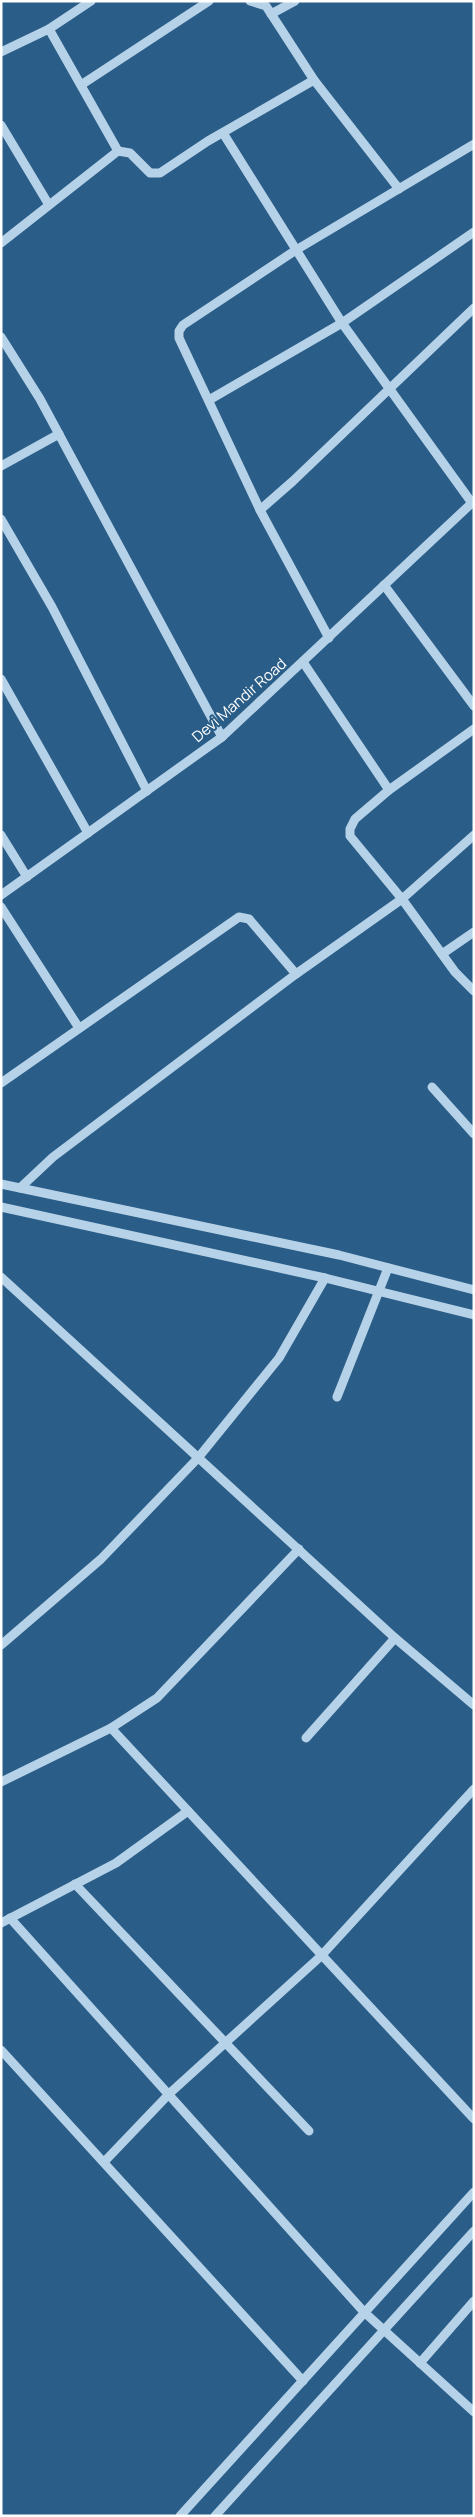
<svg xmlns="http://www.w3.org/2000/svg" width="475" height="2517" viewBox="0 0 475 2517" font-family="Manrope,sans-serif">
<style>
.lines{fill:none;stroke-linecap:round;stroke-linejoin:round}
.minor{stroke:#b6d2e8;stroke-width:9}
.labels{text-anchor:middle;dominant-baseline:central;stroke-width:4;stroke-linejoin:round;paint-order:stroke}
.street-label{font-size:15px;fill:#fff;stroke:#2a5d87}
</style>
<rect width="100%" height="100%" fill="#2a5d87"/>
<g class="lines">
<g class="minor">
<polyline points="250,1 266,6 314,80 399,189"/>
<polyline points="271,14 295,1"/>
<polyline points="49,29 118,151"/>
<polyline points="1,52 49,29 91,1"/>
<polyline points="81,85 209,1"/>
<polyline points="1,125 49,205"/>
<polyline points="223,133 342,323 472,503"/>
<polyline points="1,243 118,151 130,153 150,173 160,173 208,141 314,80"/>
<polyline points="1,337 40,399 222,737"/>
<polyline points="209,400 342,323 474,232"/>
<polyline points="1,466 59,434"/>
<polyline points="260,510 293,481 474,308"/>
<polyline points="1,519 52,607 147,791"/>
<polyline points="384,585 474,706"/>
<polyline points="329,638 260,510 179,338 179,331 183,325 296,250 474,144"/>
<polyline points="303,662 389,790"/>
<polyline points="1,679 88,833"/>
<polyline points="474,729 389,790 355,819 350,829 350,836 402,899 455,972 474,991"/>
<polyline points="1,835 27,877"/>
<polyline points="1,895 222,737 474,501"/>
<polyline points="1,907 79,1028"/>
<polyline points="442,954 474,932"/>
<polyline points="1,1083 239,917 249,919 296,974"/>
<polyline points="432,1087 474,1134"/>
<polyline points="1,1184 339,1255 474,1290"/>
<polyline points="20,1188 53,1157 296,974 402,899 474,835"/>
<polyline points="1,1207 325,1278 474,1315"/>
<polyline points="1,1277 395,1638 474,1705"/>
<polyline points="337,1397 388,1268"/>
<polyline points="1,1645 101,1559 198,1458 279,1358 325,1278"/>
<polyline points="111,1728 474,2119"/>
<polyline points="306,1738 395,1638"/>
<polyline points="1,1782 111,1728 157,1698 299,1549"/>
<polyline points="75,1884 309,2131"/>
<polyline points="10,1918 364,2312 474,2412"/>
<polyline points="1,1923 116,1863 188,1811"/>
<polyline points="1,2050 303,2381"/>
<polyline points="104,2162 170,2093 321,1956 474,1789"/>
<polyline points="420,2363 474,2301"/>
<polyline points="180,2516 474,2192"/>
<polyline points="215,2516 474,2231"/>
</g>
</g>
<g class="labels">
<g class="street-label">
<text transform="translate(239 700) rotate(-41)">Devi Mandir Road</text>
</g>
</g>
<rect width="475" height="2517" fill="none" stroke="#ffffff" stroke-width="5"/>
</svg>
